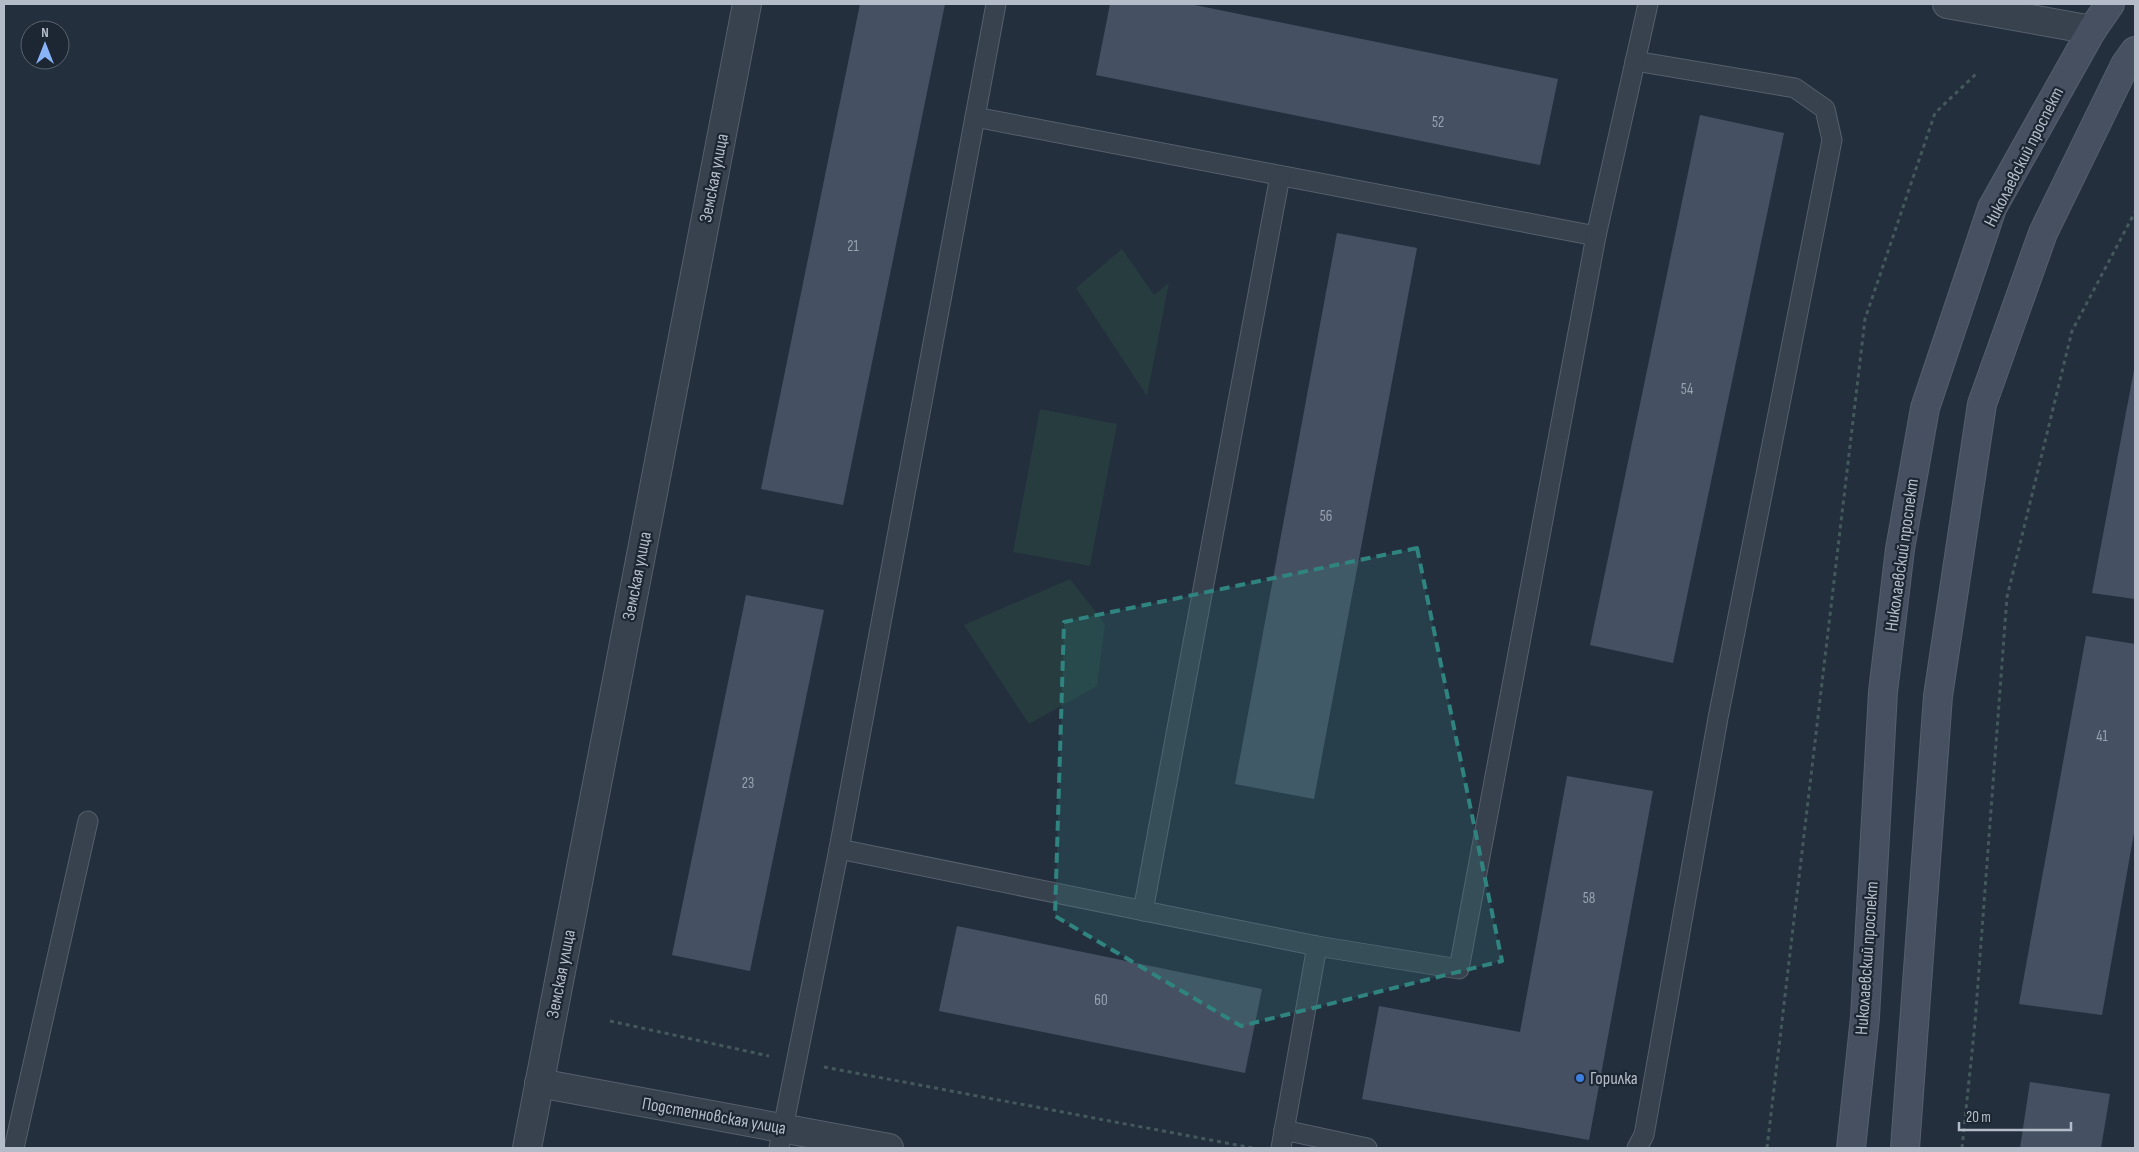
<svg xmlns="http://www.w3.org/2000/svg" width="2139" height="1152" viewBox="0 0 2139 1152" font-family="'Sofia Sans Condensed',sans-serif">
<style>
.green{fill:#263c3f}
.building{fill:#455162}
.lines{fill:none;stroke-linecap:round;stroke-linejoin:round}
.service-casing{stroke:#565f6c;stroke-width:21}
.minor-casing{stroke:#565f6c;stroke-width:30}
.secondary-casing{stroke:#565f6c;stroke-width:30}
.path{stroke:#44595c;stroke-width:3;stroke-dasharray:4 4;stroke-linecap:butt}
.service{stroke:#38414e;stroke-width:19}
.minor{stroke:#38414e;stroke-width:28}
.secondary{stroke:#465061;stroke-width:28}
.marked{fill:#308480;fill-opacity:0.2;stroke:#308480;stroke-width:4;stroke-dasharray:10 6;stroke-linejoin:round}
.shop-dot{fill:#3f7fe0;stroke:#1d2633;stroke-width:2}
.labels{text-anchor:middle;dominant-baseline:central;stroke-width:4.5;stroke-linejoin:round;paint-order:stroke}
.number-label{font-size:15px;fill:#98a1af}
.street-label{font-size:18px;fill:#b4bcc9;stroke:#1d2633}
.poi-label{font-size:18px;fill:#b4bcc9;stroke:#1d2633;text-anchor:start}
</style>
<rect width="100%" height="100%" fill="#242f3e"/>
<g class="green">
<polygon points="1122,249 1154,295 1169,283 1147,396 1076,288"/>
<polygon points="1040,409 1117,424 1090,566 1013,552"/>
<polygon points="1070,579 1105,624 1097,686 1029,724 964,625"/>
</g>
<g class="building">
<polygon points="860,4 945,4 843,505 761,489"/>
<polygon points="1110,4 1190,4 1558,79 1540,165 1096,75"/>
<polygon points="1700,115 1784,133 1673,663 1590,645"/>
<polygon points="1337,233 1417,248 1314,799 1235,784"/>
<polygon points="2134,370 2135,370 2135,599 2092,593"/>
<polygon points="746,595 824,610 750,971 672,955"/>
<polygon points="2086,636 2135,644 2135,827 2102,1015 2019,1004"/>
<polygon points="1567,776 1653,791 1589,1140 1362,1099 1379,1006 1520,1032"/>
<polygon points="957,926 1262,989 1245,1073 939,1011"/>
<polygon points="2030,1082 2110,1094 2101,1148 2020,1148"/>
</g>
<g class="lines">
<g class="service-casing">
<g id="service">
<polyline points="1635,61 1795,88 1825,109 1832,140 1718,718 1644,1135 1637,1148"/>
<polyline points="975,117 1596,236"/>
<polyline points="839,849 1317,946"/>
<polyline points="1143,911 1280,176"/>
<polyline points="1284,1130 1367,1148"/>
<polyline points="14,1148 88,821"/>
<polyline points="779,1148 839,849 996,4"/>
<polyline points="1281,1148 1317,946 1459,969 1596,236 1648,4"/>
</g>
</g>
<g class="minor-casing">
<g id="minor">
<polyline points="1947,4 2092,30"/>
<polyline points="539,1083 889,1148"/>
<polyline points="527,1148 747,4"/>
</g>
</g>
<g class="secondary-casing">
<g id="secondary">
<polyline points="1851,1148 1865,1017 1883,692 1900,549 1925,408 1992,208 2092,30 2110,4"/>
<polyline points="1905,1148 1938,696 1982,404 2043,233 2125,65 2135,51"/>
</g>
</g>
<g class="path">
<polyline points="610,1021 769,1056"/>
<polyline points="824,1067 1253,1148"/>
<polyline points="1767,1148 1865,319 1935,113 1976,74"/>
<polyline points="1962,1148 1975,1023 2007,597 2072,331 2135,212"/>
</g>
<use href="#service" class="service"/>
<use href="#minor" class="minor"/>
<use href="#secondary" class="secondary"/>
</g>
<path class="marked" d="M1417,548l85,413 -261,65 -186,-110 9,-294z"/>
<circle class="shop-dot" cx="1580" cy="1078" r="5"/>
<g class="labels">
<g class="number-label">
<text x="1438" y="122">52</text>
<text x="853" y="246">21</text>
<text x="1687" y="389">54</text>
<text x="1326" y="516">56</text>
<text x="2102" y="736">41</text>
<text x="748" y="783">23</text>
<text x="1589" y="898">58</text>
<text x="1101" y="1000">60</text>
</g>
<g class="street-label">
<text transform="translate(2024 157) rotate(-63)">Николаевский проспект</text>
<text transform="translate(714 178) rotate(-79)">Земская улица</text>
<text transform="translate(1902 555) rotate(-82)">Николаевский проспект</text>
<text transform="translate(637 576) rotate(-79)">Земская улица</text>
<text transform="translate(1867 958) rotate(-86)">Николаевский проспект</text>
<text transform="translate(561 974) rotate(-79)">Земская улица</text>
<text transform="translate(714 1116) rotate(10)">Подстепновская улица</text>
</g>
<g class="poi-label">
<text x="1590" y="1078">Горилка</text>
</g>
</g>
<rect width="2139" height="1152" fill="none" stroke="#b4bcc9" stroke-width="10"/>
<g transform="translate(45 45)"><circle r="24" fill="#1d2633" stroke="#59626f"/>
<path d="M0-4L9 19L0 12L-9 19Z" fill="#8ab4f8"/>
<text y="-8" font-size="14" font-weight="bold" text-anchor="middle" fill="#b4bcc9">N</text>
</g>
<path d="M1959 1122v8h112v-8" fill="none" stroke="#b4bcc9" stroke-width="2.5"/>
<text x="1966" y="1122" font-size="15" fill="#b4bcc9" stroke="#1d2633" stroke-width="4" paint-order="stroke">20 m</text>
</svg>
